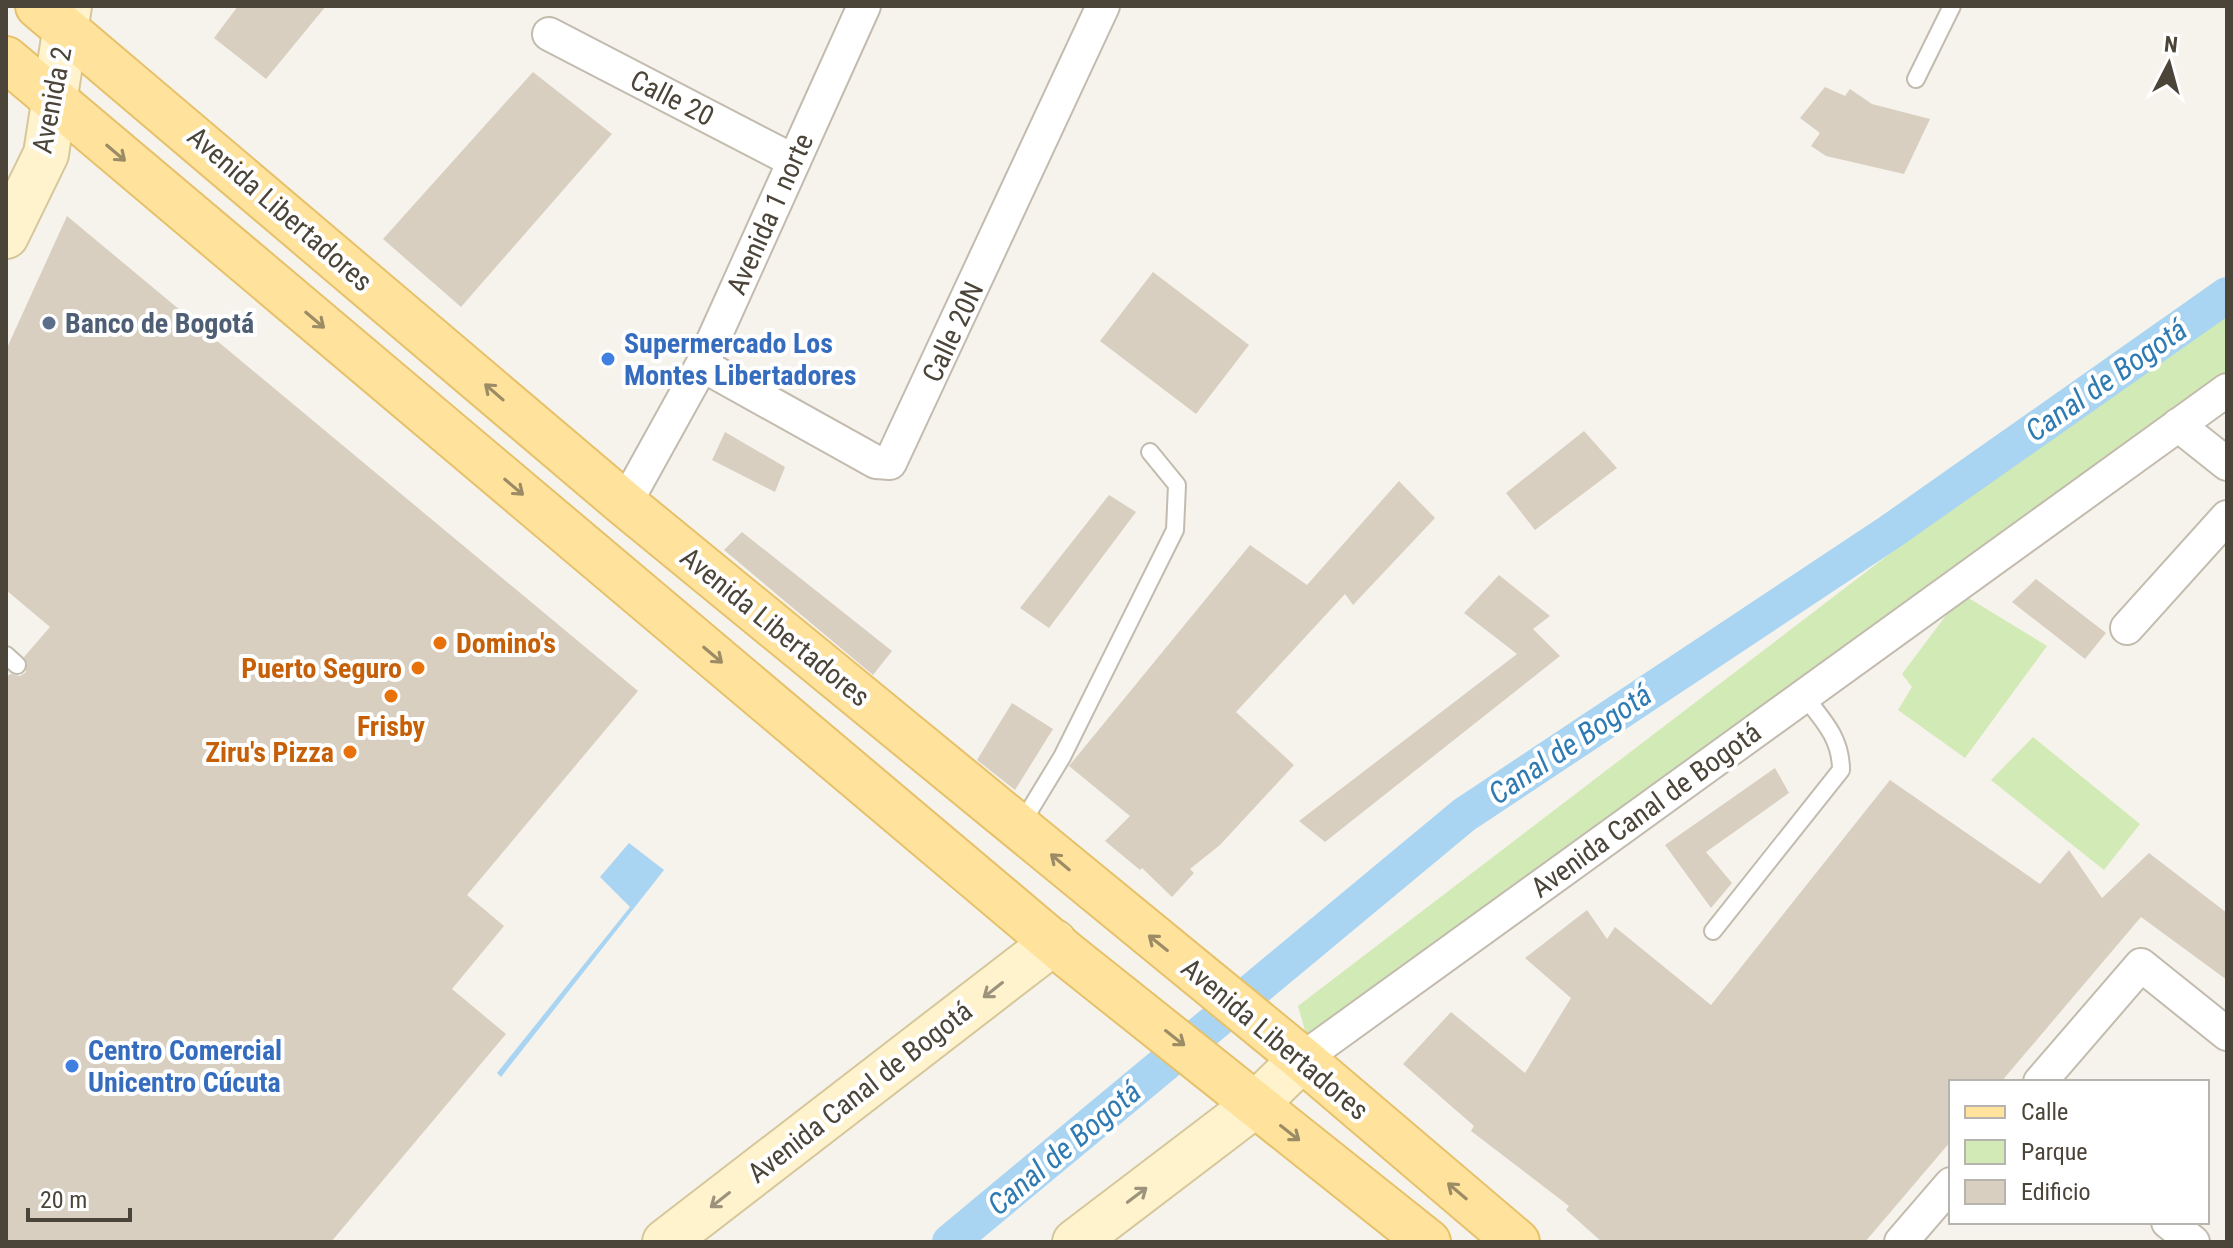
<svg xmlns="http://www.w3.org/2000/svg" width="2233" height="1248" viewBox="0 0 2233 1248" font-family="'Roboto Condensed',sans-serif">
	<rect width="100%" height="100%" fill="#f6f3ec"/>
	<!-- green -->
	<g fill="#d2eab5">
		<path d="M2227,296v76l-920,666 -9,-32z"/>
		<path d="M1962,594l85,52 -82,112 -67,-48 14,-23 -10,-13z"/>
		<path d="M2033,737l107,87 -36,46 -113,-90z"/>
	</g>
	<!-- water -->
	<path fill="#a9d4f2" d="M629,843l35,27 -163,207 -4,-4 133,-166 -30,-30z"/>
	<g fill="none" stroke-linecap="round" stroke-linejoin="round">
		<!-- canal -->
		<path stroke="#a9d4f2" stroke-width="36" d="M950,1242l514,-427 426,-283 337,-237"/>
	</g>
	<!-- building -->
	<g fill="#d8cfc1">
		<path d="M238,6h88l-60,73 -52,-41z"/>
		<path d="M533,72l79,62 -151,173 -78,-68z"/>
		<path d="M1825,87l20,9 5,-7 22,15 58,15 -26,55 -78,-18 -15,-10 9,-13 -20,-15z"/>
		<path d="M67,216l571,475 -171,204 37,31 -52,63 54,45 -175,208h-325v-564l4,-4 10,2 6,-4 -2,-15 26,-30 -44,-37v-240z"/>
		<path d="M1153,272l96,73 -53,69 -96,-73z"/>
		<path d="M1584,431l33,37 -82,62 -29,-37z"/>
		<path d="M725,432l60,35 -10,25 -63,-32z"/>
		<path d="M1399,481l36,37 -82,87 -8,-11 -109,118 58,53 -74,80 -30,24 4,4 -22,24 -30,-29 -2,2 -35,-29 25,-25 -61,-50 181,-221 57,40z"/>
		<path d="M1109,495l27,17 -87,116 -29,-20z"/>
		<path d="M742,532l150,119 -19,24 -149,-125z"/>
		<path d="M1499,575l51,41 -17,13 27,27 -235,186 -26,-21 218,-167 -53,-41z"/>
		<path d="M2036,579l70,54 -21,26 -73,-57z"/>
		<path d="M1012,703l41,26 -38,61 -38,-30z"/>
		<path d="M1775,768l14,25 -83,59 26,31 -21,25 -46,-63z"/>
		<path d="M1890,780l150,104 29,-34 33,48 47,-45 78,60v67l-86,-63 -140,165h-50v59l-86,101h-263l-36,-32 3,-4 -98,-75 3,-5 -71,-62 48,-52 74,61 46,-75 -46,-40 62,-48 20,29 8,-12 96,78z"/>
	</g>
	<g fill="none" stroke-linecap="round" stroke-linejoin="round">
		<!-- lane casing -->
		<g stroke="#c2bbae" stroke-width="20">
			<g id="lane">
				<path d="M1916,79l36,-73"/>
				<path d="M6,655l11,10"/>
				<path d="M1020,826l42,-69 113,-227 2,-45 -27,-33"/>
				<path d="M1713,931l128,-161c0,-32 -18,-50 -37,-74"/>
			</g>
		</g>
		<!-- street casing -->
		<g stroke="#c2bbae" stroke-width="36">
			<g id="street">
				<path d="M549,34l245,127"/>
				<path d="M702,365l174,97 14,1 213,-457"/>
				<path d="M2178,425l49,39"/>
				<path d="M625,504l77,-139 162,-359"/>
				<path d="M2127,628l100,-111"/>
				<path d="M1302,1059l925,-669"/>
				<path d="M2040,1082l101,-117 86,69"/>
				<path d="M2168,1222l25,20"/>
				<path d="M1901,1242l50,-58"/>
			</g>
		</g>
		<!-- secondary casing -->
		<g stroke="#d6c79b" stroke-width="48">
			<g id="secondary">
				<path d="M6,236l40,-82 23,-148"/>
				<path d="M665,1242l389,-300"/>
				<path d="M1075,1242l180,-137 47,-46"/>
			</g>
		</g>
		<!-- primary casing -->
		<g stroke="#e6c16a" stroke-width="48">
			<g id="primary">
				<path d="M38,6l587,498 677,555 215,183"/>
				<path d="M6,59l1063,897 359,286"/>
			</g>
		</g>
		<!-- lane -->
		<use href="#lane" stroke="#fff" stroke-width="16"/>
		<!-- street -->
		<use href="#street" stroke="#fff" stroke-width="32"/>
		<!-- secondary -->
		<use href="#secondary" stroke="#fff3cd" stroke-width="44"/>
		<!-- primary -->
		<use href="#primary" stroke="#ffe39c" stroke-width="44"/>
	</g>
	<!-- one-way arrows -->
	<defs><path id="oneway-shaft" d="M-6 0H5M1.5-3L5.5 0L1.5 3" fill="none" stroke-width="1.6" stroke-linecap="round" stroke-linejoin="round" transform="scale(2)"/></defs>
	<g stroke="#9c8c66">
		<use href="#oneway-shaft" transform="translate(116 153) rotate(40)"/>
		<use href="#oneway-shaft" transform="translate(315 320) rotate(40)"/>
		<use href="#oneway-shaft" transform="translate(494 392) rotate(-139)"/>
		<use href="#oneway-shaft" transform="translate(514 487) rotate(40)"/>
		<use href="#oneway-shaft" transform="translate(713 655) rotate(40)"/>
		<use href="#oneway-shaft" transform="translate(1060 862) rotate(-140)"/>
		<use href="#oneway-shaft" transform="translate(1158 943) rotate(-141)"/>
		<use href="#oneway-shaft" transform="translate(1175 1038) rotate(38)"/>
		<use href="#oneway-shaft" transform="translate(1290 1133) rotate(38)"/>
		<use href="#oneway-shaft" transform="translate(1457 1191) rotate(-140)"/>
	</g>
	<g stroke="#9c937c">
		<use href="#oneway-shaft" transform="translate(993 990) rotate(142)"/>
		<use href="#oneway-shaft" transform="translate(1137 1195) rotate(-37)"/>
		<use href="#oneway-shaft" transform="translate(720 1200) rotate(142)"/>
	</g>
	<!-- markers -->
	<circle fill="#5c6f8a" stroke="#fff" stroke-width="3" cx="49" cy="323" r="8"/>
	<g fill="#3f7fe0" stroke="#fff" stroke-width="3">
		<circle cx="608" cy="359" r="8"/>
		<circle cx="72" cy="1066" r="8"/>
	</g>
	<g fill="#e8710a" stroke="#fff" stroke-width="3">
		<circle cx="440" cy="643" r="8"/>
		<circle cx="418" cy="668" r="8"/>
		<circle cx="391" cy="696" r="8"/>
		<circle cx="350" cy="752" r="8"/>
	</g>
	<g text-anchor="middle" dominant-baseline="central" stroke-width="8" stroke-linejoin="round" paint-order="stroke">
		<!-- street labels -->
		<g font-size="28" fill="#4b4439" stroke="#fff">
			<text transform="translate(672 98) rotate(27)">Calle 20</text>
			<text transform="translate(52 100) rotate(-79)">Avenida 2</text>
			<text transform="translate(280 209) rotate(41)">Avenida Libertadores</text>
			<text transform="translate(770 214) rotate(-66)">Avenida 1 norte</text>
			<text transform="translate(953 332) rotate(-65)">Calle 20N</text>
			<text transform="translate(775 627) rotate(39)">Avenida Libertadores</text>
			<text transform="translate(1646 810) rotate(-36)">Avenida Canal de Bogotá</text>
			<text transform="translate(1275 1039) rotate(40)">Avenida Libertadores</text>
			<text transform="translate(860 1092) rotate(-38)">Avenida Canal de Bogotá</text>
		</g>
		<!-- service labels -->
		<g font-size="28" font-weight="bold" fill="#4e5e75" stroke="#fff" text-anchor="start">
			<text x="65" y="323">Banco de Bogotá</text>
		</g>
		<!-- shop labels -->
		<g font-size="28" font-weight="bold" fill="#366cbe" stroke="#fff" text-anchor="start">
			<text x="624" y="343">Supermercado Los<tspan x="624" dy="32">Montes Libertadores</tspan></text>
			<text x="88" y="1050">Centro Comercial<tspan x="88" dy="32">Unicentro Cúcuta</tspan></text>
		</g>
		<!-- food labels -->
		<g font-size="28" font-weight="bold" fill="#c56008" stroke="#fff" text-anchor="end">
			<text x="456" y="643" text-anchor="start">Domino's</text>
			<text x="402" y="668">Puerto Seguro</text>
			<text x="391" y="726" text-anchor="middle">Frisby</text>
			<text x="334" y="752">Ziru's Pizza</text>
		</g>
		<!-- water labels -->
		<g font-size="30" font-style="italic" fill="#2e7ab2" stroke="#fff">
			<text transform="translate(2106 380) rotate(-35)">Canal de Bogotá</text>
			<text transform="translate(1570 744) rotate(-34)">Canal de Bogotá</text>
			<text transform="translate(1064 1148) rotate(-40)">Canal de Bogotá</text>
		</g>
	</g>
	<!-- border -->
	<rect width="2233" height="1248" fill="none" stroke="#4b4439" stroke-width="16"/>
	<!-- legend -->
	<rect x="1949" y="1080" width="260" height="144" fill="#ffffff" stroke="#b7b4b0" stroke-width="2"/>
	<rect x="1965" y="1106" width="40" height="12" fill="#ffe39c" stroke="#b7b4b0" stroke-width="2"/>
	<text x="2021" y="1120" font-size="24" fill="#4b4439">Calle</text>
	<rect x="1965" y="1140" width="40" height="24" fill="#d2eab5" stroke="#b7b4b0" stroke-width="2"/>
	<text x="2021" y="1160" font-size="24" fill="#4b4439">Parque</text>
	<rect x="1965" y="1180" width="40" height="24" fill="#d8cfc1" stroke="#b7b4b0" stroke-width="2"/>
	<text x="2021" y="1200" font-size="24" fill="#4b4439">Edificio</text>
	<!-- north arrow -->
	<g transform="translate(2169 64) rotate(6)" stroke="#ffffff" stroke-width="6" paint-order="stroke">
	<path d="M0-6L14 30L0 20L-14 30Z" fill="#4b4439"/>
	<text y="-12" font-size="22" font-weight="bold" text-anchor="middle" fill="#4b4439">N</text>
	</g>
	<!-- scale -->
	<path d="M28 1208v12h102v-12" fill="none" stroke="#4b4439" stroke-width="4"/>
	<text x="40" y="1208" font-size="24" fill="#4b4439" stroke="#ffffff" stroke-width="6" paint-order="stroke">20 m</text>
</svg>
